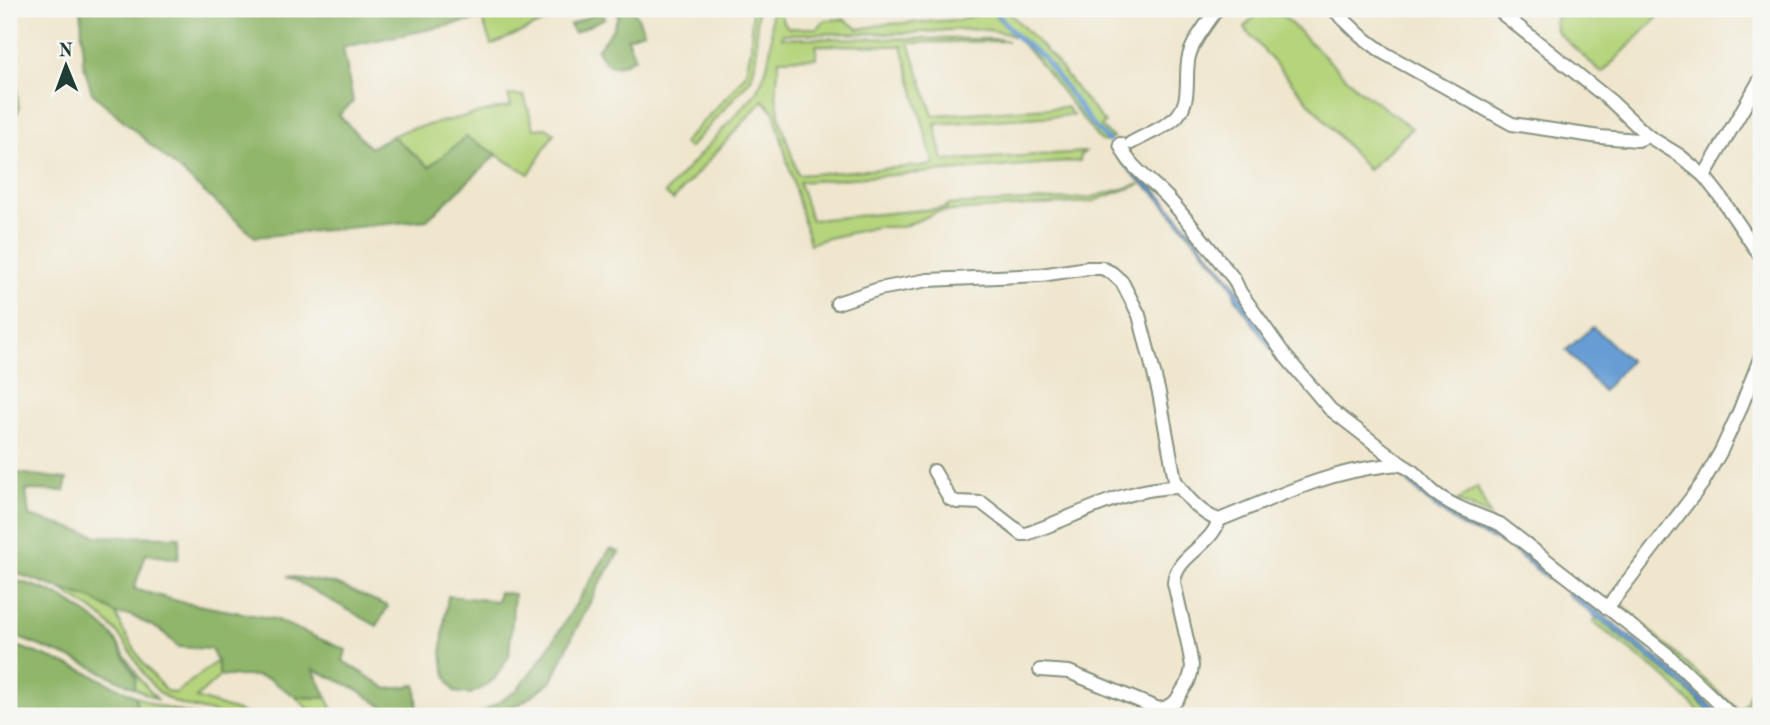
<svg xmlns="http://www.w3.org/2000/svg" width="1770" height="725" viewBox="0 0 1770 725" font-family="'Old Standard TT',serif">
	<rect width="100%" height="100%" fill="#f6f6f2"/>
	<filter id="ink" filterUnits="userSpaceOnUse"><feTurbulence type="fractalNoise" baseFrequency=".0143" numOctaves="2"/><feDisplacementMap in="SourceGraphic" scale="14" xChannelSelector="R" yChannelSelector="G"/><feConvolveMatrix kernelMatrix="1 2 1 2 8 2 1 2 1" color-interpolation-filters="sRGB"/></filter>
	<filter id="wash" filterUnits="userSpaceOnUse"><feTurbulence type="fractalNoise" baseFrequency=".00686" numOctaves="4" result="noise"/><feDisplacementMap in="SourceGraphic" scale="28" xChannelSelector="R" yChannelSelector="G"/><feGaussianBlur stdDeviation="1.57" result="paint"/><feColorMatrix in="noise" values="0 0 0 0 0 0 0 0 0 0 0 0 0 0 0 0 0 1.4 0 .05"/><feComposite in="paint" operator="in"/></filter>
	<g filter="url(#wash)">
		<rect width="100%" height="100%" fill="#efe6cd"/>
		<!-- green -->
		<g fill="#b5d47b" stroke="#6a8858" stroke-width="2" fill-rule="evenodd">
			<path d="M516,9h59l-84,36 -9,-27 32,-6z"/>
			<path d="M752,9h5l-1,51 -5,19 -62,69 -6,-5 47,-50 16,-20 5,-24z"/>
			<path d="M770,9h9l4,13 6,6h28l8,-8 18,-1 16,10 27,-5 72,-4 26,-7 -3,-4h9l25,28c-34,-14 -72,-5 -107,-4 -42,1 -84,0 -125,1l-1,4 216,1 10,2 -99,2 24,72 133,-8 7,8 -138,9 8,37 142,-9 -4,3 -1,6 -281,21 12,38 135,-12 1,-3 141,-7 53,-14 -50,18 -154,10 -34,15h-26l-53,12 -14,5 -36,-132 -11,-12 -90,100 -8,-7 89,-98c16,-25 20,-56 16,-86zM816,45l86,1 32,119 -136,10 -18,-56 -4,-25 3,-35 37,-1z"/>
			<path d="M994,9h12l47,49 27,36 25,29 -4,4 12,11 -3,2 -17,-16 -48,-67 -26,-20z"/>
			<path d="M1563,9h91l3,9 -55,55 -46,-42 -1,-10z"/>
			<path d="M1258,14h23l77,75 54,39 -44,42 -123,-141v-3z"/>
			<path d="M9,33l10,76 -10,16z"/>
			<path d="M1017,39l26,20 49,67 17,16 -7,-1 -6,-5 -60,-78z"/>
			<path d="M508,95l16,1 10,33 12,-1 8,5 -25,41 -62,-36 -38,29 -37,-31 14,-6 105,-24z"/>
			<path d="M1477,487l13,29 -33,-15z"/>
			<path d="M60,589l34,11 22,14 7,16 20,33 23,28 10,2 41,-32 3,15 -24,22 51,16v2c-19,0 -50,-6 -69,-13 -10,-3 -19,-10 -26,-18 -15,-18 -23,-41 -40,-58 -15,-16 -34,-26 -52,-38z"/>
			<path d="M1620,597l5,11 114,103 6,-6 16,-36c0,18 -8,34 -19,47h-6l-121,-108z"/>
			<path d="M1597,617l83,66 34,33h-10l-39,-39 -72,-55z"/>
			<path d="M113,636l28,45 17,19 -24,-12 2,-11 -11,-16z"/>
			<path d="M135,696l20,9 42,11 -47,-4 2,4h-9l-6,-8z"/>
			<path d="M296,697l31,1 9,18h-20z"/>
		</g>
		<!-- forest -->
		<g fill="#90b66b" stroke="#587a50" stroke-width="2">
			<path d="M81,9h435l-2,3 -171,35 10,55 -14,13 31,33 22,-12 37,31 37,-30 31,17 -70,66 -172,17 -163,-144 -9,-31z"/>
			<path d="M609,9h25l10,22 -17,7 8,20c-20,10 -26,14 -38,-8l15,-20 7,-15 -7,-6z"/>
			<path d="M601,11l4,7 -31,15 -4,-8z"/>
			<path d="M9,472l58,7 -3,12 -38,-1 3,26 69,20 82,1 -2,22 -32,-5 -12,35 47,13 93,17 72,31 -3,11 45,28 28,-4 2,28 4,3h-26l-39,-27 -44,-20 14,29 -31,-1 -27,-18 -14,-3h-35l-3,-15 -6,-12 -33,-2 -16,-16 -32,-16 -14,-1 -22,-14 -85,-29z"/>
			<path d="M610,549l9,3 -19,31 -27,52 -21,46 -32,23 -6,1 -6,11h-27l2,-4 33,-21 29,-37z"/>
			<path d="M287,576l49,8 52,22 -11,20z"/>
			<path d="M9,578c14,5 29,8 42,14 16,8 54,32 63,46 8,13 13,26 22,39l-2,11 -48,-24 -77,-30z"/>
			<path d="M499,592l15,2 -5,62 -14,22 -11,9 -14,7 -15,-2c-21,-29 -11,-62 -7,-96l49,5z"/>
			<path d="M9,643l73,27 53,26 2,12 6,8h-134z"/>
		</g>
		<!-- water -->
		<g fill="#669dd4" stroke="#426d84" stroke-width="2">
			<path d="M1116,147l34,36 84,100 46,72 -3,3 -42,-61 -2,-8 -7,-12 -72,-84c-16,-13 -28,-24 -40,-42v-3z"/>
			<path d="M1593,327l37,34 -27,30 -37,-41z"/>
			<path d="M1405,473l23,22 22,16 23,13 30,13 53,40 -4,5 -47,-38 -41,-16 -13,-9 -25,-19 -26,-26z"/>
			<path d="M1570,589l113,90 38,37h-7l-34,-33 -102,-80 -12,-10z"/>
		</g>
		<g fill="none" stroke-linecap="round" stroke-linejoin="round">
			<!-- stream -->
			<path stroke="#669dd4" stroke-width="4.5" d="M993,9l25,29 26,20 48,66 17,17"/>
		</g>
	</g>
	<g filter="url(#ink)">
		<g fill="none" stroke-linecap="round" stroke-linejoin="round">
			<!-- minor casing -->
			<g stroke="#879280" stroke-width="16">
				<g id="minor">
					<path d="M1333,9l27,26 24,18 128,71 88,13 38,3 10,-4"/>
					<path d="M1499,9l5,6 108,87 36,34 31,19 25,21 15,19 42,62"/>
					<path d="M1131,143c14,-8 38,-17 47,-28 14,-17 6,-39 11,-59 5,-17 18,-32 28,-47"/>
					<path d="M1120,144c8,23 31,36 47,53 24,26 45,55 67,82l6,13 46,65 44,52 74,57"/>
					<path d="M1704,176l57,-98"/>
					<path d="M837,303l42,-14 49,-9 113,-5 47,-7h14l10,5 10,9 17,33 20,78 16,87c9,15 27,35 44,40 53,-21 107,-48 164,-54 6,-1 15,-3 21,0 11,4 22,21 32,28 19,14 42,21 64,30l167,130 65,62"/>
					<path d="M934,471l16,28 7,3 25,1 40,31h4c50,-17 98,-47 153,-47"/>
					<path d="M1607,608l95,-124 19,-33 18,-39 22,-56"/>
					<path d="M1040,670l29,2 90,37 8,-2 9,-6 12,-19 3,-9 1,-7 -4,-22 -14,-61c1,-27 37,-36 45,-63"/>
				</g>
			</g>
			<!-- minor -->
			<use href="#minor" stroke="#fff" stroke-width="12"/>
		</g>
	</g>
	<!-- margin -->
	<rect width="1770" height="725" fill="none" stroke="#f6f6f2" stroke-width="35"/>
	<!-- north arrow -->
	<g transform="translate(66 66) rotate(359)" stroke="#f6f6f2" stroke-width="5" paint-order="stroke">
	<path d="M0-5L12 26L0 18L-12 26Z" fill="#1f3d34"/>
	<text y="-10" font-size="19" font-weight="bold" text-anchor="middle" fill="#1f3d34">N</text>
	</g>
</svg>
